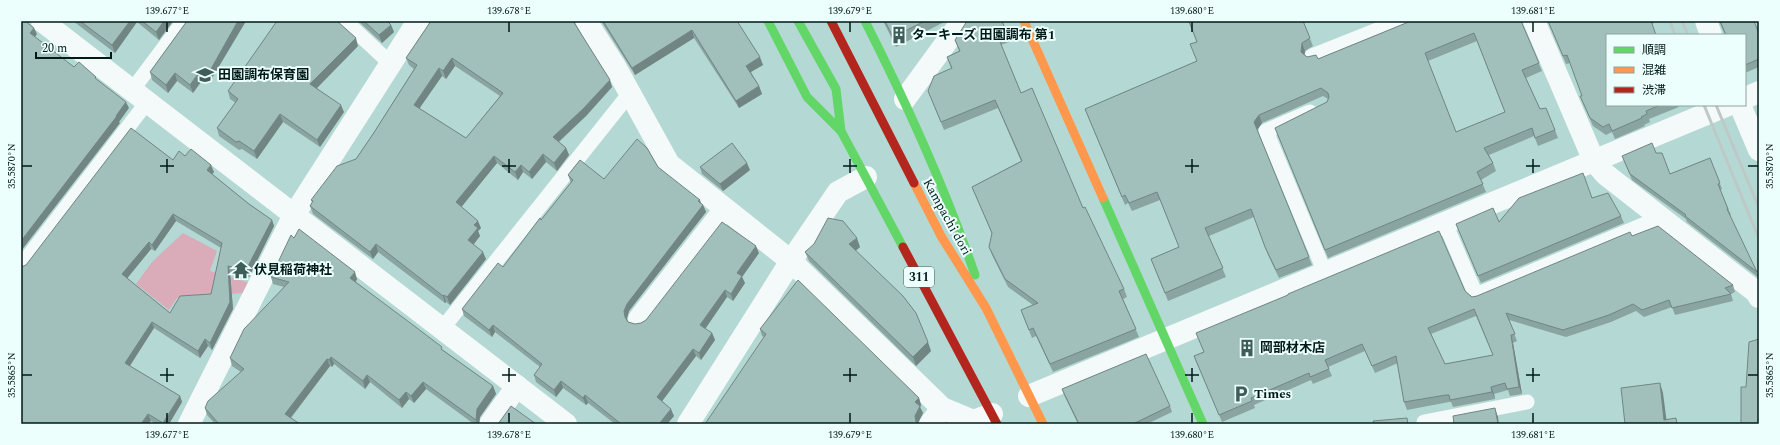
<svg xmlns="http://www.w3.org/2000/svg" width="1780" height="445" viewBox="0 0 1780 445" font-family="Spectral,'Noto Sans JP',serif">
	<rect width="100%" height="100%" fill="#b4d9d4"/>
	<!-- green -->
	<path fill="#daabb8" d="M183,233l34,18 -7,20 40,12 -7,10 -66,5 -8,12 -33,-26 16,-22z"/>
	<g fill="none" stroke-linecap="round" stroke-linejoin="round">
		<!-- lane -->
		<g stroke="#f4f9f9" stroke-width="15">
			<path d="M345,21l45,42"/>
			<path d="M1312,56l88,-35"/>
			<path d="M133,89l51,-68"/>
			<path d="M1310,112l-44,19 59,142"/>
			<path d="M1445,223l31,72 186,-78"/>
			<path d="M21,266l127,-165"/>
			<path d="M442,329l188,-236"/>
			<path d="M1424,424v-2l103,-20"/>
		</g>
		<!-- street -->
		<g stroke="#f4f9f9" stroke-width="22">
			<path d="M42,21l524,403"/>
			<path d="M586,21l30,47 53,96 122,97 151,147 31,13 19,-7"/>
			<path d="M1534,21l60,140 11,13 151,118 3,5"/>
			<path d="M1706,21l5,14"/>
			<path d="M1745,98l14,-6"/>
			<path d="M905,99l57,-78"/>
			<path d="M1740,105l19,45"/>
			<path d="M639,319l86,-110"/>
			<path d="M1029,396l699,-291"/>
			<path d="M189,424l105,-209 124,-194"/>
			<path d="M490,424l27,-38"/>
			<path d="M688,424l103,-163 47,-69 28,-15"/>
			<path d="M930,424l12,-16"/>
		</g>
		<!-- fast -->
		<g stroke="#63d668" stroke-width="9">
			<path d="M768,21l39,76 34,34"/>
			<path d="M798,21l38,68 5,42 62,116"/>
			<path d="M865,21c42,83 80,166 110,254"/>
			<path d="M1103,198l100,226"/>
		</g>
		<!-- slow -->
		<g stroke="#ff974d" stroke-width="9">
			<path d="M1024,21l79,177"/>
			<path d="M914,183l27,53 45,72 57,116"/>
		</g>
		<!-- jam -->
		<g stroke="#b3261e" stroke-width="9">
			<path d="M831,21l83,162"/>
			<path d="M903,247l94,177"/>
		</g>
		<!-- rail -->
		<g stroke="#bec9c7" stroke-width="3">
			<path d="M1670,21l5,14"/>
			<path d="M1682,21l6,14"/>
			<path d="M1704,105l55,134"/>
			<path d="M1716,105l43,103"/>
		</g>
	</g>
	<!-- wall -->
	<g fill="#8aa4a1" fill-rule="evenodd">
		<path d="M73,21h100l-14,19 -22,-18 -22,31z"/>
		<path d="M187,21h59l-37,62 -6,-4 -10,14 -16,-12 -9,12 -16,-13 -2,-8z"/>
		<path d="M358,21h29l4,4 3,7 -12,11z"/>
		<path d="M431,21h143l38,66 -26,29 -27,26 7,6 3,7 -12,16 -11,-9 -14,17 -9,-7 -5,8 -21,-17 -36,44 20,21 -3,3 2,5 -7,8 13,15 -36,46 -4,-3 -1,1 -67,-51 -5,7 -60,-45 -3,-8 2,-4 -1,-2 45,-41 17,-25 41,-65 -5,-4 -3,-7zM455,66l45,30 -34,42 -47,-30 23,-32 4,3z"/>
		<path d="M601,21h136l26,44 -12,7 8,14 3,8 -23,14 -45,-70 -59,37z"/>
		<path d="M883,21h63l-50,26z"/>
		<path d="M1002,21l7,21 -8,3 20,48 62,115 41,81 3,8 -4,2 16,38 -86,35 -17,-36 -4,2 -11,-28 12,-5 -25,-18 -16,-32 -3,-8 3,-13 -20,-47 49,-26 -23,-53 -54,22 -16,-39 23,-23 -4,-11 12,-6 -4,-11z"/>
		<path d="M1188,21h115l10,25 -8,5 -1,3 3,3 11,2 93,-38h111v3l20,47 -16,7 14,31 15,21 3,8 -20,8 -4,-10 -45,19 4,8 3,8 -15,9 5,12 -158,66 -53,-130 52,-26 1,-3 -5,-3 -61,27 -5,7 55,135 -33,13 -11,-23 -14,-38 -45,19 17,41 -58,24 -17,-42 28,-12 -19,-47 -28,11 -4,-8 -3,2 -40,-96 112,-48v-19zM1477,41l28,71 -49,20 -28,-71z"/>
		<path d="M1548,21h106v2l-2,1 -45,81h71l1,2 -30,12 1,3 -6,3 1,1 -30,13 -3,-7 -6,3 -13,-9 -13,-30h2l-12,-33 -4,1z"/>
		<path d="M1719,21h35l5,13v33l-14,6v-38h-20z"/>
		<path d="M358,46l-41,42 27,24 -24,35 -37,-25 -26,37 -15,-10 -3,1 -20,-14 -2,-8 19,-25 -6,-4 -2,-8z"/>
		<path d="M1656,153l14,21 40,-16 12,31 -2,1 11,25h-2l28,57 2,6 -72,-56 -1,-3 -54,-39 -10,-24z"/>
		<path d="M185,156l29,16 -2,2 37,30 23,16 2,6 -25,51 -19,-5 3,37 -21,41 -4,-4 -8,12 -46,-30 -24,38 50,30 2,6 -13,22h-13l-5,-3 -125,-156 147,-105zM176,221l45,27 -10,46 -41,19 -43,-35 24,-29 4,2z"/>
		<path d="M658,167l45,38 3,7 -77,99 -2,7v1l1,3 7,2 6,-1 118,-70 -17,24 3,6 -12,18 -6,-4 -22,32 7,4 3,7 -14,20 -5,-4 -34,45 12,15 -7,8h-52l-27,-21 -2,2 -23,-17 -7,9 -20,-15 -2,-7 6,-8 -45,-35 -3,5 -28,-21 -2,-7 41,-42 38,-47 30,-37 -3,-8 36,4z"/>
		<path d="M700,167l50,3 -27,21 -21,-17z"/>
		<path d="M1592,198l29,18 3,7 -143,60 -25,-59 43,-2z"/>
		<path d="M1632,236l101,49 2,7 -4,2 2,7 -58,14 -3,-8 -28,10 -8,-6 -25,11 -45,15 -57,-17 8,21 -4,2 9,51 -12,2 -2,-6 -14,4 1,5 -42,8 -2,-5h-2l-42,8 -3,-8 -6,-39 -23,10 -10,-22 -37,16 4,9 -19,8 -2,-4 -57,25 1,3 -33,14 -28,-66 9,-4 262,-61 7,6 5,-1zM1476,316l17,39 -48,9 -14,-30z"/>
		<path d="M294,238l63,41 -1,3 87,68 50,36 3,8 -16,23 -1,7h-5l-48,-35 -12,14 -5,-4 -7,9 -32,-26 -5,7 -31,-25 -2,3 -2,-1 -39,52 9,6h-85l-8,-9 -2,-7 36,-36 -9,-6 -2,-8 54,-71 -11,-3 -2,-7z"/>
		<path d="M860,247l-5,4 76,100 -15,15 -107,-105 -4,-9z"/>
		<path d="M760,329l159,69 2,7 -1,2 3,6 -5,10 -154,-86 -2,-1z"/>
		<path d="M1062,389l108,17 2,6 -25,12h-69l-14,-29z"/>
	</g>
	<!-- shaded-wall -->
	<g fill="#718683">
		<path d="M130,21h7v1l-22,31 -3,-8z"/>
		<path d="M164,21h9l-14,19 -3,-8z"/>
		<path d="M238,21h8l-37,62 -2,-7z"/>
		<path d="M391,25l3,7 -12,11 -3,-8z"/>
		<path d="M34,28l3,6 -4,6 -3,-7z"/>
		<path d="M692,30l2,8 -59,37 -3,-7z"/>
		<path d="M356,38l2,8 -45,46 -3,-8z"/>
		<path d="M1302,43l3,8 -1,9 -3,-8z"/>
		<path d="M760,57l3,8 -14,8 -3,-7z"/>
		<path d="M452,58l3,8 -9,13 -3,-8z"/>
		<path d="M439,68l3,8 -25,36 -3,-7z"/>
		<path d="M200,71l3,8 -10,14 -3,-8z"/>
		<path d="M175,73l2,8 -9,12 -2,-8z"/>
		<path d="M610,80l2,7 -26,29 -30,28 -3,-7z"/>
		<path d="M759,86l3,8 -23,14 -3,-7z"/>
		<path d="M126,102l3,6 -10,14 1,1 -99,128v-10z"/>
		<path d="M341,105l3,7 -24,35 -3,-7z"/>
		<path d="M280,114l3,8 -26,37 -3,-8z"/>
		<path d="M1259,115l3,8 -5,7 -3,-8z"/>
		<path d="M566,148l3,7 -12,16 -3,-8z"/>
		<path d="M543,154l3,8 -14,17 -3,-7z"/>
		<path d="M494,156l3,7 -38,47 -3,-8z"/>
		<path d="M747,163l3,7 -27,21 -3,-7z"/>
		<path d="M211,165l3,7 -4,5 -3,-7z"/>
		<path d="M521,165l2,7 -5,8 -3,-8z"/>
		<path d="M700,200l2,6 1,-1 3,7 -77,99 -2,7 1,6 -3,-7 -1,-6 3,-7 71,-103z"/>
		<path d="M173,214l3,7 -21,30 -3,-6z"/>
		<path d="M272,220l2,6 -25,51 -3,-7z"/>
		<path d="M478,221l3,7 -3,3 2,5 -9,12 -3,-8 6,-15z"/>
		<path d="M857,238l3,9 -8,7 -3,-10z"/>
		<path d="M149,242l2,7 -26,32 -3,-7z"/>
		<path d="M376,244l2,8 -5,7 -3,-7z"/>
		<path d="M756,246l3,7 -17,24 3,6 -12,18 -2,-7 6,-21z"/>
		<path d="M483,252l3,7 -36,46 -3,-8z"/>
		<path d="M228,266l2,6 3,37 -21,41 -2,-7z"/>
		<path d="M355,272l2,7 -4,6 -3,-7z"/>
		<path d="M725,290l2,7 -24,35 -3,-7z"/>
		<path d="M444,295l2,7 -1,1 -2,-7z"/>
		<path d="M152,322l2,6 -27,42 -2,-7z"/>
		<path d="M493,325l2,7 -3,5 -3,-7z"/>
		<path d="M712,333l3,7 -14,20 -2,-7z"/>
		<path d="M1511,335l2,8 9,51 -3,-7z"/>
		<path d="M205,339l3,7 -8,12 -2,-7z"/>
		<path d="M928,342l3,9 -15,15 -3,-9z"/>
		<path d="M693,349l3,7 -36,48 -3,-7z"/>
		<path d="M331,357l3,7 -2,3 -3,-7z"/>
		<path d="M327,359l3,7 -42,55 -3,-7z"/>
		<path d="M367,375l3,7 -5,7 -2,-8z"/>
		<path d="M561,381l2,7 -7,9 -2,-7z"/>
		<path d="M423,382l3,7 -12,14 -3,-7z"/>
		<path d="M1660,383l3,10 4,31 -3,-4z"/>
		<path d="M493,386l3,8 -16,23 -1,7h-2l-1,-4 1,-11z"/>
		<path d="M1491,387l3,7 1,5 -3,-7z"/>
		<path d="M406,392l3,7 -7,9 -3,-8z"/>
		<path d="M585,395l3,8 -2,2 -3,-7z"/>
		<path d="M180,396l2,6 -13,22h-5l-1,-1z"/>
		<path d="M919,398l2,7 -1,2 3,6 -5,10v1h-1l-2,-8v-14z"/>
		<path d="M1495,408l3,9 1,7h-1z"/>
		<path d="M671,409l3,7 -7,8h-8z"/>
		<path d="M148,414l3,7 -3,3h-7z"/>
	</g>
	<!-- building -->
	<g fill="#a1bfbb" stroke="#718683" fill-rule="evenodd">
		<path d="M21,21h4l9,7 -4,5 44,34 5,-5 17,15 -1,1 31,24 -10,14h1l-96,125z"/>
		<path d="M80,21h50l-18,24z"/>
		<path d="M142,21h22l-8,11z"/>
		<path d="M187,21h51l-31,55 -7,-5 -10,14 -15,-12 -9,12 -16,-13z"/>
		<path d="M277,21h60l19,17 -46,46 31,21 -24,35 -37,-26 -26,37 -15,-10 -3,1 -19,-14 21,-29 -10,-8z"/>
		<path d="M364,21h23l4,4 -12,10z"/>
		<path d="M431,21h142l37,59 -27,29 -30,28 13,11 -12,15 -11,-9 -14,18 -8,-7 -6,7 -21,-16 -38,46 22,19 -4,4 4,3 -10,12 15,12 -36,45 -3,-2 -1,1 -67,-52 -6,8 -60,-46 3,-5 -2,-1 26,-34 19,-7 17,-25 44,-69 -11,-7zM452,58l51,35 -37,45 -52,-33 25,-37 4,3z"/>
		<path d="M603,21h134l23,36 -14,9 13,20 -23,15 -44,-71 -60,38z"/>
		<path d="M885,21h40l-32,16z"/>
		<path d="M967,21h35l5,13 -9,3 23,56 11,-5 51,120 2,-1 39,82 -5,2 17,38 -86,35 -17,-36 -4,2 -8,-20 17,-7 -33,-24 -16,-32 3,-14 -20,-46 50,-26 -27,-61 -54,22 -13,-31 6,-15 18,-8 -5,-11 13,-6 -5,-11z"/>
		<path d="M1189,21h114l7,17 -8,5 -1,9 6,5 9,-2 2,4 93,-38h110l18,42 -17,7 18,39 6,-1 9,22 -20,8 -3,-10 -48,20 9,15 -16,9 6,12 -158,66 -50,-122 52,-26 2,-5 -1,-4 -7,-5 -62,27 -5,7 55,135 -33,13 -11,-23 -14,-38 -46,19 18,40 -58,25 -14,-34 28,-12 -22,-55 -28,11 -4,-8 -3,2 -37,-88 112,-48 -7,-17 7,-2zM1474,33l31,79 -49,20 -31,-79z"/>
		<path d="M1548,21h103l5,14h-49v70h53l-14,6 1,3 -6,3 1,1 -30,13 -3,-7 -6,3 -13,-9 -10,-22h2l-15,-41 -4,1z"/>
		<path d="M1720,21h34l5,13v25l-14,6v-30h-19z"/>
		<path d="M131,128l42,32 6,-9 6,5 6,-7 20,16 -4,5 42,34 23,16 -26,50 -18,-4 2,36 -20,41 -5,-4 -7,12 -46,-29 -27,41 55,33 -17,27 -15,-9 -7,10h-120v-157l5,-2zM173,214l49,29 -11,51 -31,2 -10,17 -48,-39 27,-32 3,3z"/>
		<path d="M637,139l10,9 11,19 42,33 -2,1 5,4 -76,99 -3,7 1,6 3,5 7,2 6,-1 5,-3 76,-98 34,24 -19,27 5,3 -11,18 -6,-4 -25,35 12,8 -13,20 -6,-4 -36,48 14,12 -12,15h-38l-36,-29 -2,3 -22,-17 -7,9 -20,-15 8,-11 -49,-39 -4,5 -27,-21 36,-46 5,4 37,-49 1,2 32,-40 -5,-5 12,-15 24,19z"/>
		<path d="M732,143l15,20 -27,21 -20,-17z"/>
		<path d="M1652,143l4,10h6l8,21 40,-16 10,25 -2,1 10,25h-1l30,63 -72,-56 1,-1 -56,-41 -8,-18z"/>
		<path d="M1583,173l9,25 16,-5 13,23 -143,60 -22,-52 37,-16 6,14 20,-24z"/>
		<path d="M828,218l15,3 14,17 -8,6 54,52 13,17 12,29 -15,15 -108,-105 9,-8z"/>
		<path d="M1658,226l75,59 -8,3 6,6 -59,14 -3,-8 -27,10 -9,-6 -24,11 -46,15 -57,-17 9,21 -4,1 8,52 -12,2 -2,-6 -14,4 1,5 -42,8 -1,-5h-3l-42,7 -8,-46 -24,10 -10,-22 -37,16 4,9 -19,8 -1,-4 -58,25 1,3 -33,14 -25,-59 10,-4 -8,-19 92,-38v-1l151,-63 26,60 7,6 5,-1 153,-64 2,4zM1474,309l19,46 -48,9 -17,-36z"/>
		<path d="M299,229l56,43 -5,6 59,44 33,25 -1,2 52,37 -16,23 -1,11 -53,-38 -12,14 -5,-4 -7,8 -32,-25 -4,6 -32,-24 -2,3 -2,-1 -42,55 15,10h-81l-14,-16 3,-7 36,-32 -14,-11 14,-29 45,-47 -18,-5 20,-42 3,3z"/>
		<path d="M798,280l121,118 -4,4 5,4 -5,10 1,6 2,2h-213l61,-90 -6,-5z"/>
		<path d="M1759,339v85h-18v-37h5l3,-45z"/>
		<path d="M1146,354l24,52 -37,18h-54l-17,-35z"/>
		<path d="M1660,383l4,37 12,-2 1,6h-52l-4,-36z"/>
		<path d="M511,406l25,18h-38z"/>
		<path d="M1495,408l3,16h-44l-1,-8z"/>
		<path d="M1407,418l1,6h-34l-1,-3z"/>
	</g>
	<!-- ticks -->
	<path fill="none" stroke="#001a17" stroke-width="1.5" d="M167,22v10M509,22v10M850,22v10M1192,22v10M1533,22v10M167,159v14M509,159v14M850,159v14M1192,159v14M1533,159v14M22,166h10M160,166h14M502,166h14M843,166h14M1185,166h14M1526,166h14M1748,166h10M167,368v14M509,368v14M850,368v14M1192,368v14M1533,368v14M22,375h10M160,375h14M502,375h14M843,375h14M1185,375h14M1526,375h14M1748,375h10M167,413v10M509,413v10M850,413v10M1192,413v10M1533,413v10"/>
	<!-- icons -->
	<defs>
		<g id="building-bare" transform="scale(1.38)"><path d="M-4-6H4V6H1V3H-1V6H-4ZM-2.5-4.3h1.7v1.8h-1.7ZM.8-4.3h1.7v1.8H.8ZM-2.5-1h1.7V.8h-1.7ZM.8-1h1.7V.8H.8Z" fill="#3f5d59" stroke="#ecfffc" stroke-width="2.5" paint-order="stroke"/></g>
		<g id="school-bare" transform="scale(1.38)"><path d="M0-5L7-2L0 1L-7-2ZM-4 1L0 2.5L4 1V4Q0 6-4 4Z" fill="#3f5d59" stroke="#ecfffc" stroke-width="2.5" paint-order="stroke"/></g>
		<g id="temple-bare" transform="scale(1.38)"><path d="M0-6L5-2H3V0L6.5 2.5H4V6H1.5V3h-3V6H-4V2.5H-6.5L-3 0V-2H-5Z" fill="#3f5d59" stroke="#ecfffc" stroke-width="2.5" paint-order="stroke"/></g>
		<g id="parking-bare" transform="scale(1.38)"><path d="M-3.5-5.5H1a3.5 3.5 0 0 1 0 7H-1V5.5H-3.5ZM-1-3.4V-.6H.8a1.4 1.4 0 0 0 0-2.8Z" fill="#3f5d59" stroke="#ecfffc" stroke-width="2.5" paint-order="stroke"/></g>
	</defs>
	<g fill-rule="evenodd">
		<use href="#building-bare" x="899" y="35"/>
		<use href="#school-bare" x="205" y="75"/>
		<use href="#temple-bare" x="241" y="270"/>
		<use href="#building-bare" x="1247" y="348"/>
		<use href="#parking-bare" x="1241" y="394"/>
	</g>
	<g text-anchor="middle" dominant-baseline="central" stroke-width="4" stroke-linejoin="round" paint-order="stroke">
		<!-- shield labels -->
		<rect fill="#ecfffc" stroke="#475f5c" stroke-width="1" x="904" y="267" width="30" height="20" rx="3"/>
		<g font-size="12" font-weight="bold" fill="#001a17">
			<text x="919" y="277">311</text>
		</g>
		<!-- poi labels -->
		<g font-size="13" font-weight="bold" fill="#001a17" stroke="#ecfffc" text-anchor="start">
			<text x="912" y="35">ターキーズ 田園調布 第1</text>
			<text x="218" y="75">田園調布保育園</text>
			<text x="254" y="270">伏見稲荷神社</text>
			<text x="1260" y="348">岡部材木店</text>
			<text x="1254" y="394">Times</text>
		</g>
		<!-- street labels -->
		<g font-size="13" fill="#001a17" stroke="#ecfffc">
			<text transform="translate(947 217) rotate(61)">Kampachi dori</text>
		</g>
	</g>
	<!-- border -->
	<rect width="1780" height="445" fill="none" stroke="#ecfffc" stroke-width="44"/>
	<!-- legend -->
	<rect x="1606" y="34" width="140" height="72" fill="#ecfffc" stroke="#8ea3a0"/>
	<rect x="1614" y="47" width="20" height="6" fill="#63d668" stroke="#8ea3a0"/>
	<text x="1642" y="54" font-size="12" fill="#001a17">順調</text>
	<rect x="1614" y="67" width="20" height="6" fill="#ff974d" stroke="#8ea3a0"/>
	<text x="1642" y="74" font-size="12" fill="#001a17">混雑</text>
	<rect x="1614" y="87" width="20" height="6" fill="#b3261e" stroke="#8ea3a0"/>
	<text x="1642" y="94" font-size="12" fill="#001a17">渋滞</text>
	<!-- scale -->
	<path d="M36 52v6h75v-6" fill="none" stroke="#001a17" stroke-width="2"/>
	<text x="42" y="52" font-size="12" fill="#001a17" stroke="#ecfffc" stroke-width="3" paint-order="stroke">20 m</text>
	<rect x="22" y="22" width="1736" height="401" fill="none" stroke="#001a17" stroke-width="1.5"/>
	<g font-size="10" text-anchor="middle" fill="#001a17">
		<text x="167" y="14">139.677°E</text>
		<text x="509" y="14">139.678°E</text>
		<text x="850" y="14">139.679°E</text>
		<text x="1192" y="14">139.680°E</text>
		<text x="1533" y="14">139.681°E</text>
		<text transform="translate(11 166) rotate(-90)" y="4">35.5870°N</text>
		<text transform="translate(1769 166) rotate(-90)" y="4">35.5870°N</text>
		<text transform="translate(11 375) rotate(-90)" y="4">35.5865°N</text>
		<text transform="translate(1769 375) rotate(-90)" y="4">35.5865°N</text>
		<text x="167" y="438">139.677°E</text>
		<text x="509" y="438">139.678°E</text>
		<text x="850" y="438">139.679°E</text>
		<text x="1192" y="438">139.680°E</text>
		<text x="1533" y="438">139.681°E</text>
	</g>
</svg>
